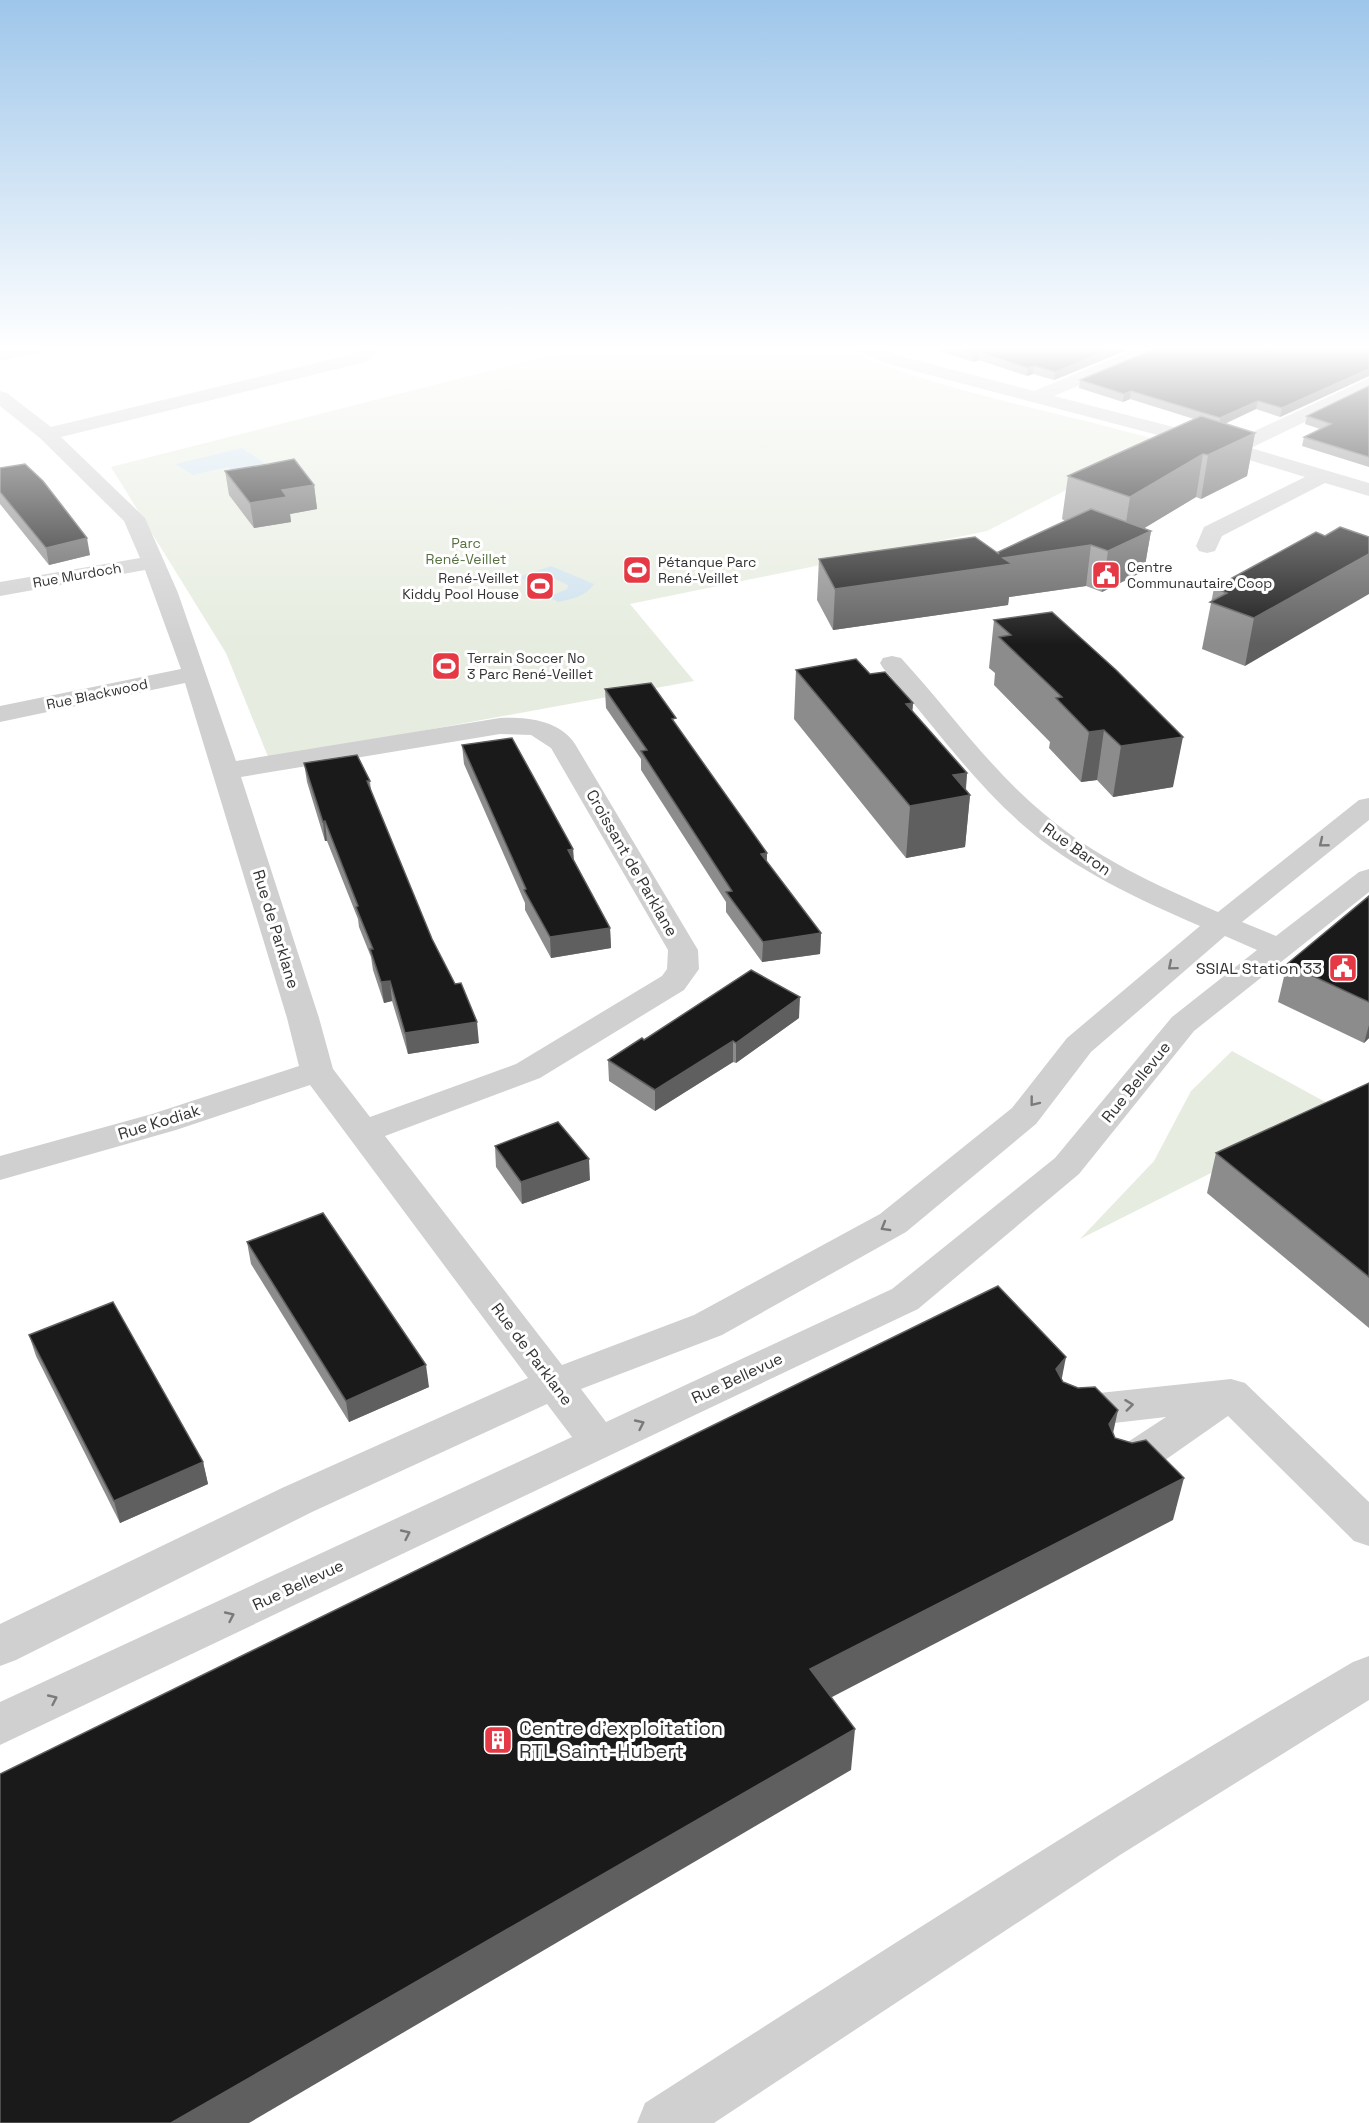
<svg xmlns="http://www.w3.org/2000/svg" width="1369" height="2123" viewBox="0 0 1369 2123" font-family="'Space Grotesk',sans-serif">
	<rect width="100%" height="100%" fill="#fff"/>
	<!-- green -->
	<g fill="#e6ecdf">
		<path d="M579,348h262c102,45 214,62 320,93l-174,90 -357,73 64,77 -425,78 -43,-106 -115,-186z"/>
		<path d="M1232,1051l106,58 -258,130 74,-78 37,-70z"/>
	</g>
	<!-- water -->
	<g fill="#cfe2ee">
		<path d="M242,448l38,25 -29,7 -23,-13 -35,8 -18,-11z"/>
		<path d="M551,566l43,18c-9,13 -22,15 -36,18l-10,-5 19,-8 1,-4 -15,-7 -29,2 -5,-3z"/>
	</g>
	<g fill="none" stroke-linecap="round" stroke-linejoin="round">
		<!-- minor -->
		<g fill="#d0d0d0" fill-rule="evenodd">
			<path d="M11,348h34l-3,4 -42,9v-10z"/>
			<path d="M361,348h19l-11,13 -308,76 84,81 33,75 58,168 264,-43c27,-1 59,2 75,26l123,206 1,19 -15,21 -144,88 -155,58 177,229 132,-50 186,-101 132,-106 55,-70 133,-112c-62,-27 -126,-56 -177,-101 -53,-46 -93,-105 -140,-157l-3,-5 3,-5 9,-2 9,2c47,51 88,110 142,155 51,44 113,72 175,99l141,-112 10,-2v22l-127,102 34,14 83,-64 10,-3v23l-175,139 -115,143 -161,135 -918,436v-43l572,-265 -25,-33 -235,108 -296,148 -16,6v-42l282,-136 246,-110 -218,-293 -134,45 -176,50v-24l152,-42 147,-48 -12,-48 -102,-335 -185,39v-16l181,-37 -36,-99 -145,26v-14l140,-24 -16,-37 -84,-83 -40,-32v-15l7,2 44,34 306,-74zM500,734l31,1 20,13 117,202 -1,19 -5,7 -146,88 -146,53 -37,-48 -14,-51 -78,-241zM1225,936l32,14 -85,67 -117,141 -163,131 -286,133 -25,-33 141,-54 184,-103 130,-108 55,-72z"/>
			<path d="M857,348h25l18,8 134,35 104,-43h25l-3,4 -106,44 177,46 138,-64v13l-118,57 118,35v13l-44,-13 -103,53 -7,15 -8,2 -8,-2 -3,-5 8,-19 101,-50 -79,-24 -338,-89 -28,-12z"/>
			<path d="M1231,1379l14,4 124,119v44l-15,-5 -126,-125 -90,63 -15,4 -15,-4 -6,-12 6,-12 58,-38 -95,11 -14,-5 -6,-11 6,-11 14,-5z"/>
			<path d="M1369,1656v44l-249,155 -406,268h-77l8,-20c234,-150 468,-301 708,-441z"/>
		</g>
	</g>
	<!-- wall -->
	<g fill="#8c8c8c">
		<path d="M930,348h202l-78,32 -21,-6 -6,2 -48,-16 -6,2z"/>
		<path d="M1369,348v28l-89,41 -24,-8 -31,15 30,9 -8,43 -46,23 -5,-2 -52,31 7,3 -7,40 -42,21 -16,-6 -77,11 -1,8 -175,25 -16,-30 2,-41 179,-5 67,-33 -3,-2 6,-43 126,-57 -64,-20 -7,3 -44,-14 1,-8z"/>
		<path d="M1369,386v81l-67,-21 2,-9 16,-8 -15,-5 2,-8z"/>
		<path d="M0,468l90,87 -41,10 -49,-61z"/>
		<path d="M225,471l89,14 3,24 -27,5 1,8 -37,6 -25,-33z"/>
		<path d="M1316,532l-71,134 -43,-17 12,-61z"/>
		<path d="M1052,612l121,175 -60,10 -16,-17 -16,2 -32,-34 1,-6 -56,-57 1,-12 -6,-5 5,-48z"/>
		<path d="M796,670l74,4 43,29 -1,8 55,62 -1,17 4,5 -5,52 -59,11 -112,-139z"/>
		<path d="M605,689l71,36 91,128v9l54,71 -1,21 -58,8 -36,-50v-10l-85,-132v-11l-35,-51z"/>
		<path d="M462,745l111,104 1,11 36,68 1,20 -60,10 -26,-48v-7l-61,-139z"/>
		<path d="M304,763l66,18 1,10 61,148 47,104 -71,11 -16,-53 -8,2 -11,-33 -2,-13 -12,-30 -1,-8 -31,-78h-2l-18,-59z"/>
		<path d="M1369,896v142l-5,5 -86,-41 9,-38z"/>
		<path d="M799,1018l-63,45 -3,-1 -78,49 -46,-30 -1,-21z"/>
		<path d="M1369,1083v245l-162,-135 9,-40z"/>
		<path d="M495,1146l95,34 -68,24 -26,-37z"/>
		<path d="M247,1242l182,145 -80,35 -98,-158z"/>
		<path d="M29,1335l174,127 5,22 -88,39 -84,-167z"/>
	</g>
	<!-- shaded-wall -->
	<g fill="#5f5f5f">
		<path d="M1114,348h18l-78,32 1,-8z"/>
		<path d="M979,352v8l-6,2v-8z"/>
		<path d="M1034,366l-1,8 -6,2 1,-8z"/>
		<path d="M1369,369v7l-89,41 2,-9z"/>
		<path d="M1131,391l-1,8 -7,3 1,-8z"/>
		<path d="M1258,401l-2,8 -37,17 1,-8z"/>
		<path d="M1255,433l-8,43 -46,23 7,-44z"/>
		<path d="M1203,454l-7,43 -73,44 7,-44z"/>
		<path d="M314,485l3,24 -27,5 1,8 -37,6 -4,-25 32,-13z"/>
		<path d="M1151,531l-7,40 -42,21 6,-41z"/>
		<path d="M87,538l3,17 -41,10 -3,-17z"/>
		<path d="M1091,545l-5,41 -77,11 -1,8 -175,25 2,-41 168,-31z"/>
		<path d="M1369,554v40l-124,72 9,-48z"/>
		<path d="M913,703l-4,50 -3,-49z"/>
		<path d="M1104,730l-7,50 -16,2 8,-50z"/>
		<path d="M1183,737l-10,50 -60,10 8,-51z"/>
		<path d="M967,773l-2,23 5,-1 -5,52 -59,11 4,-52 43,-31z"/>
		<path d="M325,821l2,20h-2l-2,-19z"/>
		<path d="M573,849l1,20 -6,-19z"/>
		<path d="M767,853l-1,20 -5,-19z"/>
		<path d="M610,928l1,20 -60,10 -1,-21z"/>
		<path d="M821,933l-1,21 -58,8 1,-20z"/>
		<path d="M390,981l2,20 -8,2 -3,-21z"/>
		<path d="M800,997l-1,21 -63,45v-20z"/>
		<path d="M477,1022l2,21 -71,11 -3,-21z"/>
		<path d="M1369,1025v13l-5,5z"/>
		<path d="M733,1041v21l-78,49v-21z"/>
		<path d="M589,1159l1,21 -68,24 -1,-22z"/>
		<path d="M1066,1357l-8,41 -2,-29z"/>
		<path d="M426,1365l3,22 -80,35 -3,-21z"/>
		<path d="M1118,1410l-9,42v-28z"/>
		<path d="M203,1462l5,22 -88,39 -6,-22z"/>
		<path d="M1184,1478l-11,42 -366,190 3,-41z"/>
		<path d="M855,1729l-4,41 -602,353h-78z"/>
	</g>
	<!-- building -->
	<g fill="#1a1a1a" stroke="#5f5f5f" stroke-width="1.5">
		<path d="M955,348h159l-59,24 -21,-6 -6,2 -49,-16 -6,2z"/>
		<path d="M1157,348h212v21l-87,39 -24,-7 -38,17 -89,-27 -7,3 -44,-14z"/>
		<path d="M1369,386v71l-65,-20 27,-13 -24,-8z"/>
		<path d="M1201,416l54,17 -47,22 -5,-1 -73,43 -62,-21z"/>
		<path d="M294,459l20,26 -32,5 5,7 -37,6 -25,-32 44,-7z"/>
		<path d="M25,464l18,17 44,57 -41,10 -46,-56v-24z"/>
		<path d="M1091,509l60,22 -43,20 -17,-6 -88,13 9,6 -177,25 -16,-30 156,-22 24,17 -1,-2z"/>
		<path d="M1340,527l29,10v17l-115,64 -44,-16 17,-9 -13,-5 102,-56 9,4z"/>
		<path d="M1052,612l64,58 67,67 -62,9 -17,-16 -15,2 -33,-34 6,-1 -63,-60 12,-2 -17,-15z"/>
		<path d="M856,659l14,15 15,-2 28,31 -7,1 61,69 -14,2 17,20 -60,11 -114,-136z"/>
		<path d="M651,683l25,35 -4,1 95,134 -6,1 60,79 -58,9 -37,-50 6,-1 -91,-140 6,-1 -42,-61z"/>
		<path d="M512,738l61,111 -5,1 42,78 -60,9 -26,-47 2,-1 -64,-144z"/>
		<path d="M357,755l13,26h-3l65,158 23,45 6,-1 16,39 -72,11 -15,-52 -9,1 -11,-33h3l-17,-42 2,-1 -33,-85 -2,1 -19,-59z"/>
		<path d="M1369,896v106l-82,-38z"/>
		<path d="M751,970l49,27 -64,46 -3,-2 -78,49 -47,-30 34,-22 2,2z"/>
		<path d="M1369,1083v194l-153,-124z"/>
		<path d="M558,1122l31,37 -68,23 -26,-36z"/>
		<path d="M323,1213l103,152 -80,36 -99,-159z"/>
		<path d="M998,1286l68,71 -10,12 7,13 15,6 17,-1 23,23 -9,14 6,14 17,5 14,-3 38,38 -374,191 45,60 -684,394h-171v-349z"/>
		<path d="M113,1302l90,160 -89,39 -85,-166z"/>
	</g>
	<!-- one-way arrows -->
	<defs><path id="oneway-chevron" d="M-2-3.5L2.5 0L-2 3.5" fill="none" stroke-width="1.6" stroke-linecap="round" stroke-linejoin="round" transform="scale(1.5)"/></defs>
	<g stroke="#7a7a7a">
		<use href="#oneway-chevron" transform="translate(1323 843) rotate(141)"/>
		<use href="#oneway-chevron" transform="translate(1172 966) rotate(140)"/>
		<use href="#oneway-chevron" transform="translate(1034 1102) rotate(128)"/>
		<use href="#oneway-chevron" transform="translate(885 1227) rotate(150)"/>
		<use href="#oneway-chevron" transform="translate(1129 1405) rotate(-7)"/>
		<use href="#oneway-chevron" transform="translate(640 1424) rotate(-25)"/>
		<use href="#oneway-chevron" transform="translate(406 1534) rotate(-25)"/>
		<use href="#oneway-chevron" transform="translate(230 1616) rotate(-25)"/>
		<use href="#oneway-chevron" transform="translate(53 1699) rotate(-25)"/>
	</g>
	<!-- sky -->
	<linearGradient id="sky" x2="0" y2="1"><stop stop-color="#9ec6ea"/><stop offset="0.54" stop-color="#fff"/><stop offset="1" stop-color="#fff" stop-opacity="0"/></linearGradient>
	<rect width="1369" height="645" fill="url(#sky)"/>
	<!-- icons -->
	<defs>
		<g id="stadium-square" transform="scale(1.5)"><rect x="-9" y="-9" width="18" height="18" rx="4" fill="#e63946" stroke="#fff"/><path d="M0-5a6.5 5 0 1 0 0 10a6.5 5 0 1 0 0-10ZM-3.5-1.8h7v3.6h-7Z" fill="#fff"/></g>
		<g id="civic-square" transform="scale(1.5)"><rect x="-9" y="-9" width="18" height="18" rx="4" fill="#e63946" stroke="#fff"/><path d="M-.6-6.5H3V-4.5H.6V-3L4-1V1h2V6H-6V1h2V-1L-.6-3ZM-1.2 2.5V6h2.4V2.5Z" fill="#fff"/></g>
		<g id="building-square" transform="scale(1.5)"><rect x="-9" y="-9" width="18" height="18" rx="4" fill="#e63946" stroke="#fff"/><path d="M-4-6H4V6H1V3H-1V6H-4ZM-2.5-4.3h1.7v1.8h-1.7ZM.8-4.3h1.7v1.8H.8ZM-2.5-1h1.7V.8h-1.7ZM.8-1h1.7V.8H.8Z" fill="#fff"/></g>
	</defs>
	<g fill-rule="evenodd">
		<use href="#stadium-square" x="637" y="570"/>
		<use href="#civic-square" x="1106" y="575"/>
		<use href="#stadium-square" x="540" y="586"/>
		<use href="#stadium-square" x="446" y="666"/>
		<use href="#civic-square" x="1343" y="968"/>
		<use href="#building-square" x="498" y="1740"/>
	</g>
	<g text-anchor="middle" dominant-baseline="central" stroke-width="6" stroke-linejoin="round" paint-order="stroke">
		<!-- far-park labels -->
		<g font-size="14" fill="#56703f" stroke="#fff">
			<text x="466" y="543">Parc<tspan x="466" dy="16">René-Veillet</tspan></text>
		</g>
		<!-- far-poi labels -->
		<g font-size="14" fill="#333" stroke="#fff" text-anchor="start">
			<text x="658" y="562">Pétanque Parc<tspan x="658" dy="16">René-Veillet</tspan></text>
			<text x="1127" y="567">Centre<tspan x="1127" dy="16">Communautaire Coop</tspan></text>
			<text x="519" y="578" text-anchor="end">René-Veillet<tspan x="519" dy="16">Kiddy Pool House</tspan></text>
			<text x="467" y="658">Terrain Soccer No<tspan x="467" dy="16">3 Parc René-Veillet</tspan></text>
		</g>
		<!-- far-street labels -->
		<g font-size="14" fill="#333" stroke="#fff">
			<text transform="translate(77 575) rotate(-10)">Rue Murdoch</text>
			<text transform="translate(97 694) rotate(-12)">Rue Blackwood</text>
		</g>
		<!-- street labels -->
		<g font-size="16" fill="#333" stroke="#fff">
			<text transform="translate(1077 849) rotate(35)">Rue Baron</text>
			<text transform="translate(632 863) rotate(60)">Croissant de Parklane</text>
			<text transform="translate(276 929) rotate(73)">Rue de Parklane</text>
			<text transform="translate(1136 1082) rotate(-51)">Rue Bellevue</text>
			<text transform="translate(159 1122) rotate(-17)">Rue Kodiak</text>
			<text transform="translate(532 1354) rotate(53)">Rue de Parklane</text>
			<text transform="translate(737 1378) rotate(-25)">Rue Bellevue</text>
			<text transform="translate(298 1585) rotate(-25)">Rue Bellevue</text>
		</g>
		<!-- poi labels -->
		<g font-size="16" fill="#333" stroke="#fff" text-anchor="end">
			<text x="1322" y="968">SSIAL Station 33</text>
		</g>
		<!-- near-poi labels -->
		<g font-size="20" fill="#333" stroke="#fff" text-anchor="start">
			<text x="519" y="1728">Centre d'exploitation<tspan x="519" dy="23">RTL Saint-Hubert</tspan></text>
		</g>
	</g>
</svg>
